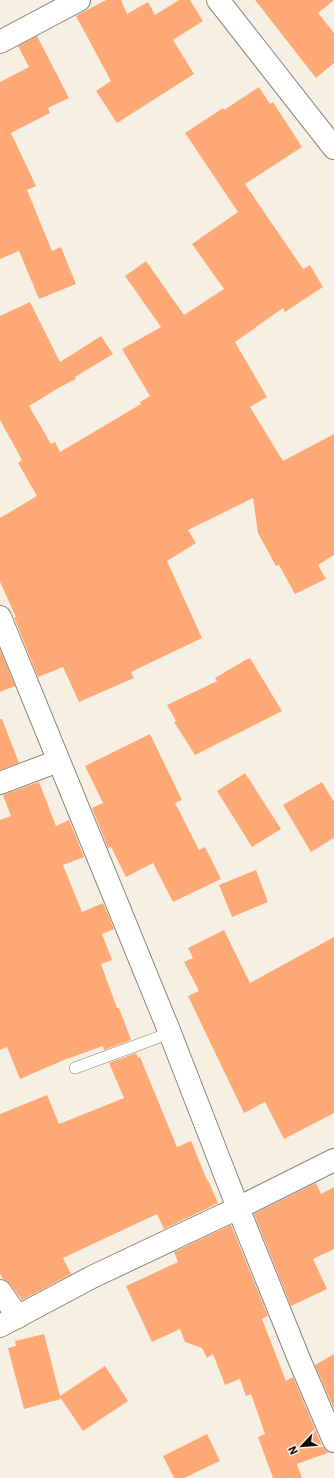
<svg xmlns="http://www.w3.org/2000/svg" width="334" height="1478" viewBox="0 0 334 1478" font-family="'IBM Plex Sans',sans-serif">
	<rect width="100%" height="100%" fill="#f6efe3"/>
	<!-- building -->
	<g fill="#fea975">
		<path d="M106,0h15l6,14 21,-12 7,13 24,-15h11l13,21 -30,19 21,34 -77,49 -21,-32 15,-10 -35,-65z"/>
		<path d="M255,0h79l-16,13 16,20v30l-18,15z"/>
		<path d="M37,36l32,62 -21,10 2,5 -39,20 25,53 -9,4 25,61 9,-4 15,37 -37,15 -20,-48 -19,8v-177l29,-15 -11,-21z"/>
		<path d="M259,87l11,17 3,-2 29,45 -57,37 58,85 7,-4 13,22 -38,25 -2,-4 -48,34 32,55 -17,10 33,54 51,-27v121l-16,10 8,14 -31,15 -16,-29 -3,1 -18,-33 -5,-35 -65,32 8,13 -29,18 35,77 -71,34 3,6 -55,24 -16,-35 -25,10 -24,-60h2l-16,-35v-64l37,-22 -19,-33 4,-3 -22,-40v-104l30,-14 30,60 41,-26 12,18 -38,23 1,2 -16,8 -31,19 22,38 4,-2 5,10 81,-48 -1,-2 10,-6 -28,-47 39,-22 -36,-51 21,-15 38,54 40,-26 -32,-45 46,-32 -53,-79 38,-25 1,2z"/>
		<path d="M0,650l15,36 -15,6z"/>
		<path d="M250,658l32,53 -87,44 -21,-33 2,-1 -9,-16 50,-24 -2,-3 32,-19v1z"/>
		<path d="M0,719h2l17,44 -19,7z"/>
		<path d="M150,734l32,66 -7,3 24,47 6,-3 16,32 -48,23 -20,-39 -27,14 -15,-30 -3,1 -16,-40 11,-5 -18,-37z"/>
		<path d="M245,773l36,56 -29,18 -35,-56z"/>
		<path d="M39,782l17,44 13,-6 15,37 -21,8 19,47 21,-9 11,26 -12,5 10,26 -11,4 16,44h2l12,32 -27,10 -1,-4 -39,14 -44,19 -13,-32 -7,3v-230l11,-4 -8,-21z"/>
		<path d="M322,782l12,20v36l-23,14 -28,-47z"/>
		<path d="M256,870l12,32 -36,15 -13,-32z"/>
		<path d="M224,930l26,53 84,-46v176l-50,26 -19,-37 -21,11 -56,-117 11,-5 -15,-29 9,-4 -5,-10z"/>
		<path d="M136,1053l2,5 2,-1 37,90 14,-6 16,39h1l10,23 -54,26 -7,-15 -94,44 8,16 -49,26 -12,-16 -7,-5 -3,-5v-160l47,-19 12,29 65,-26 -15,-35z"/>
		<path d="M316,1183l5,11 13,-7v62l-21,10 14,30 -36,17 -37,-92z"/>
		<path d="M231,1225l37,91 -6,3 24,62 7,-4 29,69 4,5 4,1 -33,12 5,14h-29l-15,-41 7,-3 -14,-40 -5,2 -6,-17 -15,6 -12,-31 -6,4 -5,-10 -17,-6 -5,-13 -28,13 -26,-56 52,-24 -4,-10z"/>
		<path d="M44,1334l16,62 45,-30 23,35 -45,30 -23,-34 1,2 -37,10 -16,-61 8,-2 -1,-5z"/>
		<path d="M334,1354v55l-19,-44z"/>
		<path d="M207,1434l13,27 -36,17h-10l-11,-22z"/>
	</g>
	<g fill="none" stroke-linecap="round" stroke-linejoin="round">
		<!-- lane casing -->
		<g stroke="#8b857a" stroke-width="12">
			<path id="lane" d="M75,1068l95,-35"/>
		</g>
		<!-- street casing -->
		<g stroke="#8b857a" stroke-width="24">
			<g id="street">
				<path d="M0,42l79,-42"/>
				<path d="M0,617l170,416 68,175 61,151 35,82"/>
				<path d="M0,783l58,-22"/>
				<path d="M0,1291l18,26"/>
				<path d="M0,1326l92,-49 146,-69 96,-48"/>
			</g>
		</g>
		<!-- secondary casing -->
		<g stroke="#8b857a" stroke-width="24">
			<path id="secondary" d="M218,0l116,148"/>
		</g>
		<!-- lane -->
		<use href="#lane" stroke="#fff" stroke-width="11"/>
		<!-- street -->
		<use href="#street" stroke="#fff" stroke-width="22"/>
		<!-- secondary -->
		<use href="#secondary" stroke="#fff" stroke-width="22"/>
	</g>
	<!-- north arrow -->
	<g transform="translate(302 1446) rotate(244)" stroke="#f6efe3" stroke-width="3" paint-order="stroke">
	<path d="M0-3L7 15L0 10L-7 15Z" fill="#110e0b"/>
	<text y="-6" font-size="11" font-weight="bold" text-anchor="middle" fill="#110e0b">N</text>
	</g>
</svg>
